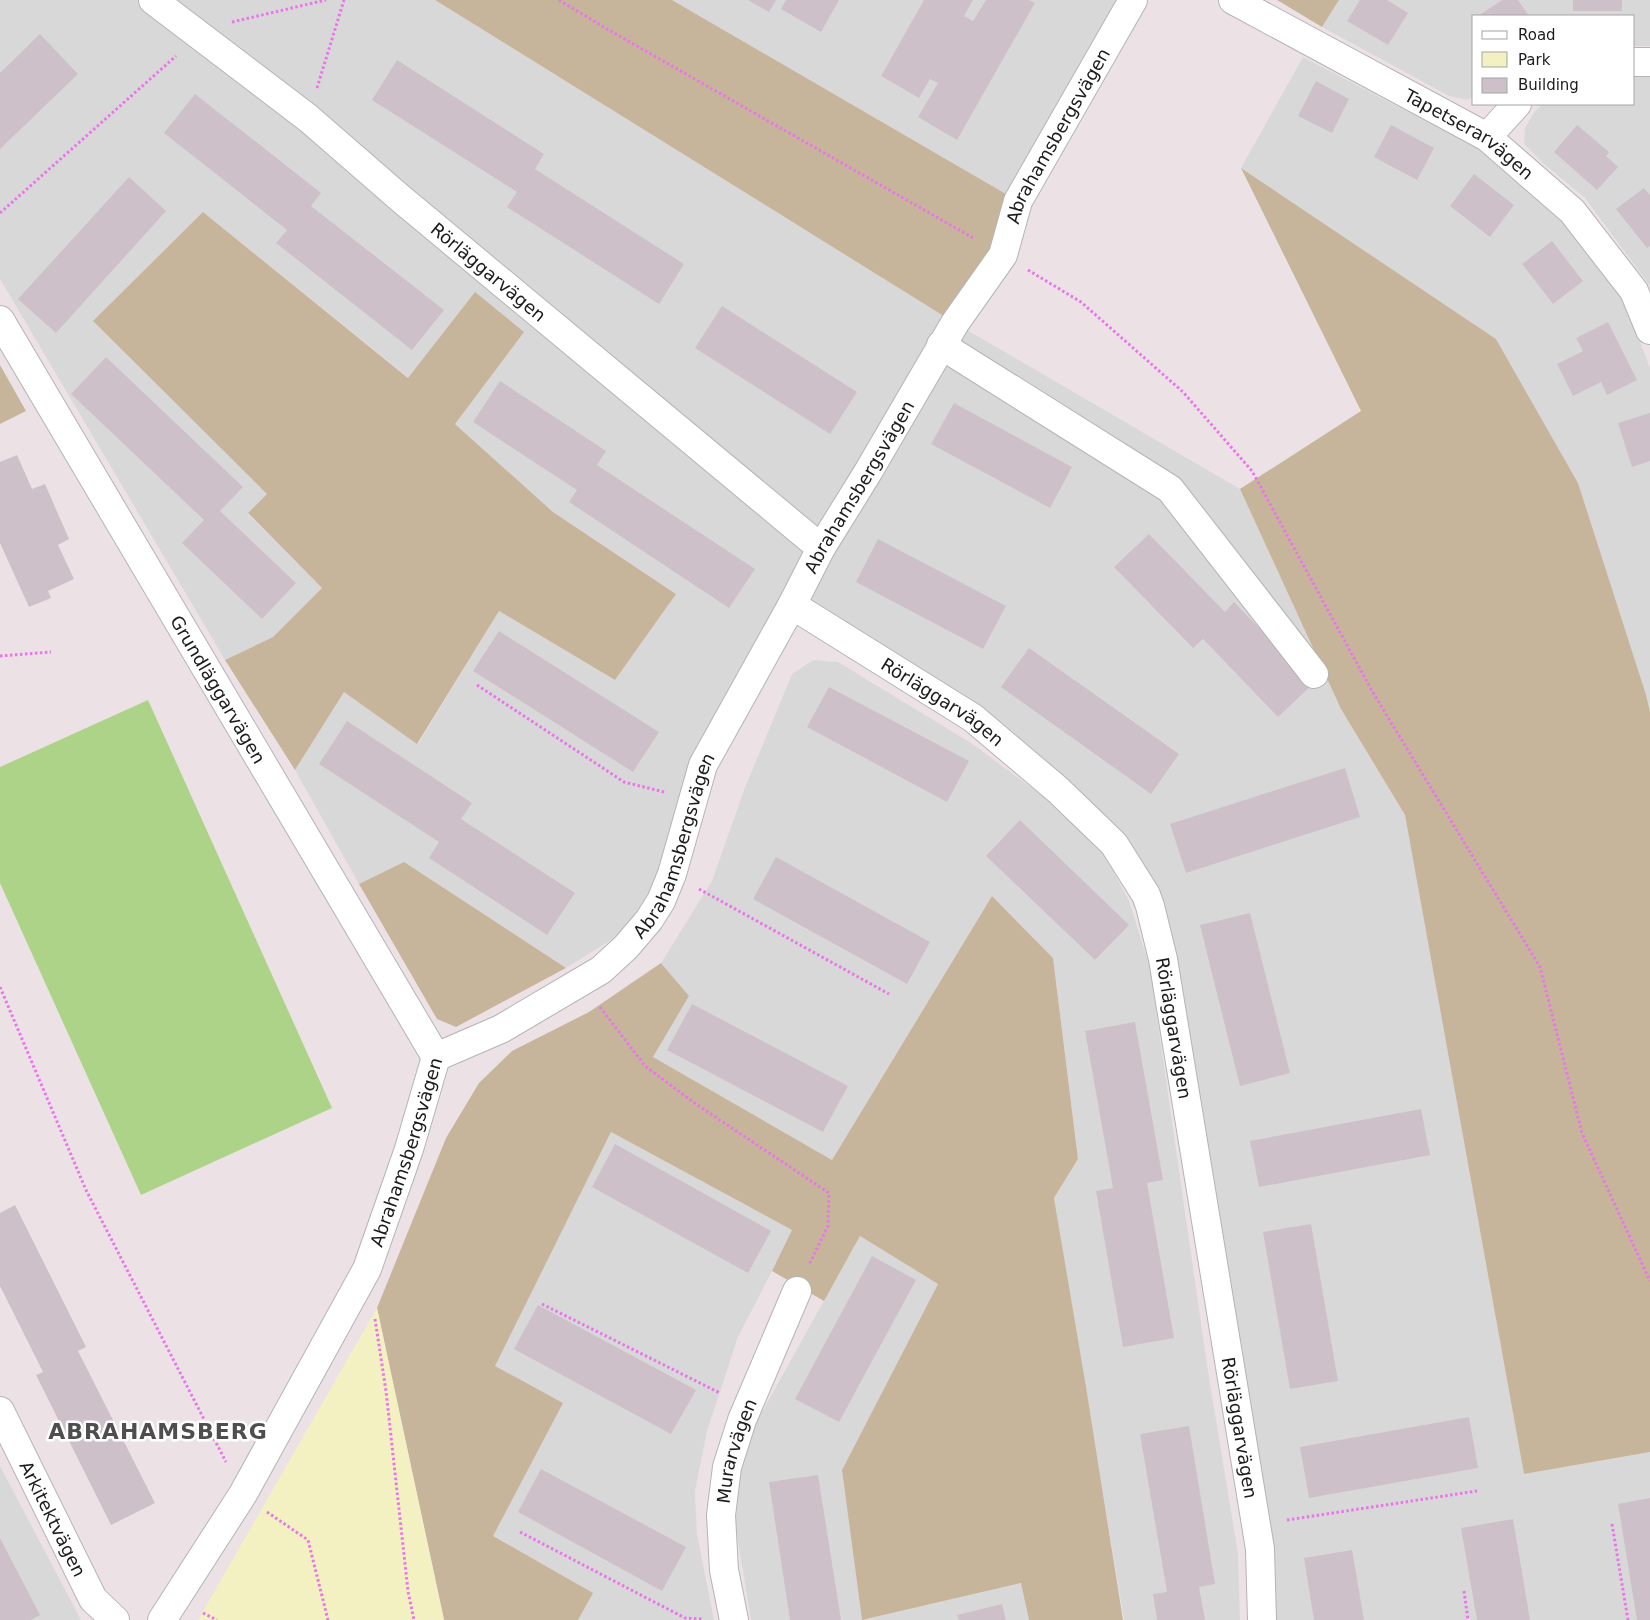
<svg xmlns="http://www.w3.org/2000/svg" width="1650" height="1620" viewBox="0 0 1650 1620" font-family="'DejaVu Sans',sans-serif">
	<rect width="100%" height="100%" fill="#ece2e6"/>
	<!-- residential -->
	<g fill="#d9d8d9">
		<path d="M0,0h435l520,323 285,166 101,220 64,106 119,659 126,-22v168h-388l-116,-725 -88,-105 -266,-185 -133,270 -34,56 -59,37 -161,-105 -46,21 -64,-114 49,-78 74,52 81,-133 116,69 60,-87 -122,-81 -98,-88 20,-131 -66,85 -206,-166 -109,110 173,172 -19,20 74,74 -49,49 -48,23 -225,-381z"/>
		<path d="M672,0h461l-115,201z"/>
		<path d="M1339,0h311v46h-16v-30h-160v81l-7,3 -18,-4 -127,-69z"/>
		<path d="M1303,57l176,92 90,78 55,73 26,68v344l-72,-229 -82,-144 -255,-171z"/>
		<path d="M1650,76v210l-65,-88 -42,-35 -19,-19 1,-16 10,-17 8,-7h91v-27z"/>
		<path d="M813,660l25,2 133,81 84,62 50,51 24,45 21,67 57,397 31,189 2,66h-116l-70,-422 24,-39 -25,-201 -61,-62 -160,264 -179,-103 36,-61 -28,-33 51,-82 32,-91 48,-116z"/>
		<path d="M611,1132l182,98 -55,107 -31,94 -12,60 2,43 17,86h-136l14,-27 -100,-57 70,-133 -68,-37z"/>
		<path d="M860,1236l78,48 -96,186 20,150h-111l-18,-110 15,-73z"/>
		<path d="M0,1466l81,154h-81z"/>
		<path d="M1022,1583l7,37h-166z"/>
	</g>
	<!-- forest -->
	<g fill="#c7b59b">
		<path d="M435,0h237l346,201 -63,122z"/>
		<path d="M1277,0h62l-17,27z"/>
		<path d="M1241,168l255,171 82,144 68,212 4,17v740l-126,22 -119,-659 -64,-106 -101,-220 121,-78z"/>
		<path d="M203,212l205,166 67,-86 49,40 -69,92 98,88 123,82 -61,86 -116,-69 -82,133 -73,-52 -49,78 -70,-110 48,-23 49,-49 -74,-75 19,-19 -174,-173z"/>
		<path d="M0,365l26,46 -26,13z"/>
		<path d="M404,862l162,106 -110,59 -19,-8 -78,-135z"/>
		<path d="M992,896l61,62 25,201 -24,39 32,189 37,233h-94l-8,-37 -159,37 -20,-150 96,-186 -78,-48 -36,65 -52,-30 20,-41 -181,-98 -116,234 68,37 -70,133 100,57 -15,27h-134l-67,-312 69,-170 33,-55 33,-32 77,-39 72,-49 28,33 -36,61 179,103z"/>
	</g>
	<!-- park -->
	<path fill="#f3f1c2" d="M377,1308l67,312h-246z"/>
	<!-- pitch -->
	<path fill="#acd387" d="M148,700l184,408 -191,87 -141,-312v-116z"/>
	<!-- building -->
	<g fill="#cec0c9">
		<path d="M748,0h28l-7,12z"/>
		<path d="M786,0h53l-18,32 -40,-23z"/>
		<path d="M924,0h49l-9,16 9,5 13,-21h43l6,3 -78,137 -39,-23 20,-34 -8,-4 -11,19 -38,-22z"/>
		<path d="M1360,0h27l21,13 -20,32 -41,-24z"/>
		<path d="M1502,0h16l11,16h-51z"/>
		<rect x="1573" y="0" width="49" height="11"/>
		<path d="M40,34l38,40 -78,75v-76z"/>
		<path d="M397,60l147,94 -9,15 149,95 -25,40 -152,-97 10,-15 -145,-92z"/>
		<path d="M1316,81l33,18 -17,34 -34,-17z"/>
		<path d="M195,94l126,99 -10,13 133,104 -32,40 -136,-107 11,-13 -123,-97z"/>
		<path d="M1391,125l43,23 -17,32 -43,-23z"/>
		<path d="M1577,125l32,27 -3,4 12,11 -21,23 -43,-38z"/>
		<path d="M1474,174l40,31 -24,32 -40,-31z"/>
		<path d="M129,177l37,34 -110,122 -38,-34z"/>
		<path d="M1644,188l6,7v51l-3,2 -31,-39z"/>
		<path d="M1552,241l31,40 -30,23 -31,-40z"/>
		<path d="M722,306l135,86 -27,42 -135,-86z"/>
		<path d="M1608,322l29,58 -30,15 -6,-13 -28,14 -16,-32 26,-13 -7,-13z"/>
		<path d="M106,357l137,130 -23,24 76,72 -34,36 -80,-76 22,-23 -133,-126z"/>
		<path d="M500,381l106,70 -9,14 158,104 -26,39 -160,-106 8,-12 -104,-68z"/>
		<path d="M954,403l118,64 -22,41 -119,-64z"/>
		<path d="M1650,413v48l-18,6 -14,-44z"/>
		<path d="M17,455l15,34 13,-5 24,55 -11,6 16,34 -26,12 3,7 -22,9 -29,-64v-81z"/>
		<path d="M1149,534l76,78 9,-10 79,82 -35,33 -75,-78 -10,9 -79,-81z"/>
		<path d="M878,539l128,67 -23,43 -127,-67z"/>
		<path d="M499,631l160,101 -26,40 -160,-101z"/>
		<path d="M1029,648l150,106 -28,40 -150,-107z"/>
		<path d="M829,687l140,74 -22,41 -140,-75z"/>
		<path d="M347,721l125,82 -11,16 114,74 -28,42 -118,-77 10,-16 -120,-78z"/>
		<path d="M1345,768l15,49 -174,56 -16,-49z"/>
		<path d="M1020,820l109,105 -34,35 -109,-104z"/>
		<path d="M776,857l154,85 -23,42 -154,-85z"/>
		<path d="M1250,913l40,160 -50,13 -40,-161z"/>
		<path d="M692,1004l156,82 -25,46 -156,-82z"/>
		<path d="M1135,1022l28,158 -16,3 27,155 -51,9 -27,-156 17,-3 -28,-157z"/>
		<path d="M1421,1109l9,46 -171,32 -9,-46z"/>
		<path d="M615,1144l156,87 -23,42 -156,-86z"/>
		<path d="M15,1205l71,142 -8,4 77,152 -44,22 -75,-150 7,-3 -43,-86v-73z"/>
		<path d="M1311,1224l27,157 -48,8 -27,-157z"/>
		<path d="M872,1256l44,24 -77,142 -44,-23z"/>
		<path d="M538,1305l158,85 -25,44 -157,-85z"/>
		<path d="M1469,1417l9,51 -169,30 -9,-51z"/>
		<path d="M1189,1426l26,158 -16,3 6,33h-48l-4,-26 14,-2 -27,-158z"/>
		<path d="M541,1469l145,78 -24,44 -144,-79z"/>
		<path d="M818,1475l23,145h-51l-21,-138z"/>
		<path d="M1650,1498v122h-13l-19,-116z"/>
		<path d="M1513,1519l17,101h-53l-16,-92z"/>
		<path d="M0,1538l40,77 -9,5h-31z"/>
		<path d="M1352,1550l12,70h-50l-10,-62z"/>
		<path d="M1002,1604l4,16h-47l-2,-5z"/>
	</g>
	<g fill="none" stroke-linecap="round" stroke-linejoin="round">
		<!-- minor casing -->
		<g stroke="#b4b4b4" stroke-width="30">
			<g id="minor">
				<path id="s1" d="M153,0l155,118 92,80 421,350"/>
				<path id="s2" d="M1233,0l254,137 85,74 62,80 16,39"/>
				<path d="M1634,62h16"/>
				<path d="M1487,137l30,-33"/>
				<path id="s3" d="M0,320l436,737"/>
				<path d="M941,345l229,144 144,185"/>
				<path id="s4" d="M792,605l181,113 85,72 56,54 32,51 4,11 13,53 97,590 2,71"/>
				<path id="s5" d="M0,1411l93,188 22,21"/>
				<path id="s6" d="M162,1620l81,-126 124,-225 42,-120 27,-92 65,-28 100,-59 25,-23 23,-27 12,-19 11,-27 31,-109 89,-160 29,-57 47,-76 87,-149 48,-68 15,-54 115,-201"/>
				<path id="s7" d="M734,1620l-10,-50 -3,-55 6,-48 15,-47 55,-129"/>
			</g>
		</g>
		<!-- path -->
		<g stroke="#ea75ea" stroke-width="3" stroke-dasharray="2.5 2.5" stroke-linecap="butt">
			<path d="M559,0l48,29 368,210"/>
			<path d="M232,22l94,-22"/>
			<path d="M317,88l27,-88"/>
			<path d="M0,213l176,-157"/>
			<path d="M1028,270l53,32 102,90 69,79 120,220 168,276 42,166 68,148"/>
			<path d="M0,656l51,-4"/>
			<path d="M477,685l147,97 40,10"/>
			<path d="M699,889l190,105"/>
			<path d="M0,987l86,203 140,272"/>
			<path d="M600,1007l45,59 48,36 136,91 -1,33 -19,39"/>
			<path d="M542,1304l178,89"/>
			<path d="M375,1319l11,72 22,200 6,29"/>
			<path d="M267,1512l41,28 20,80"/>
			<path d="M1287,1520l190,-29"/>
			<path d="M1612,1524l16,96"/>
			<path d="M520,1532l165,86 17,1"/>
			<path d="M1464,1591l4,29"/>
			<path d="M203,1613l14,7"/>
		</g>
		<!-- minor -->
		<use href="#minor" stroke="#fff" stroke-width="28"/>
	</g>
	<g text-anchor="middle" dominant-baseline="central" stroke-width="5" stroke-linejoin="round" paint-order="stroke">
		<!-- street labels -->
		<g font-size="18" fill="#1b1b1b" stroke="#fff">
			<text stroke="none"><textPath href="#s6" startOffset="1775">Abrahamsbergsvägen</textPath></text>
			<text stroke="none"><textPath href="#s2" startOffset="272">Tapetserarvägen</textPath></text>
			<text stroke="none"><textPath href="#s1" startOffset="432">Rörläggarvägen</textPath></text>
			<text stroke="none"><textPath href="#s6" startOffset="1370">Abrahamsbergsvägen</textPath></text>
			<text stroke="none"><textPath href="#s3" startOffset="429">Grundläggarvägen</textPath></text>
			<text stroke="none"><textPath href="#s4" startOffset="179">Rörläggarvägen</textPath></text>
			<text stroke="none"><textPath href="#s6" startOffset="965">Abrahamsbergsvägen</textPath></text>
			<text stroke="none"><textPath href="#s4" startOffset="599">Rörläggarvägen</textPath></text>
			<text stroke="none"><textPath href="#s6" startOffset="530">Abrahamsbergsvägen</textPath></text>
			<text stroke="none"><textPath href="#s4" startOffset="1004">Rörläggarvägen</textPath></text>
			<text stroke="none"><textPath href="#s7" startOffset="172">Murarvägen</textPath></text>
			<text stroke="none"><textPath href="#s5" startOffset="120">Arkitektvägen</textPath></text>
		</g>
		<!-- district labels -->
		<g font-size="22" font-weight="bold" letter-spacing="1" fill="#4e4e4e" stroke="#fff">
			<text x="158" y="1431">ABRAHAMSBERG</text>
		</g>
	</g>
	<!-- legend -->
	<rect x="1472" y="15" width="162" height="90" fill="#ffffff" stroke="#a4a4a4"/>
	<rect x="1482" y="31" width="25" height="8" fill="#ffffff" stroke="#a4a4a4"/>
	<text x="1518" y="40" font-size="15" fill="#1b1b1b">Road</text>
	<rect x="1482" y="52" width="25" height="15" fill="#f3f1c2" stroke="#a4a4a4"/>
	<text x="1518" y="65" font-size="15" fill="#1b1b1b">Park</text>
	<rect x="1482" y="78" width="25" height="15" fill="#cec0c9" stroke="#a4a4a4"/>
	<text x="1518" y="90" font-size="15" fill="#1b1b1b">Building</text>
</svg>
